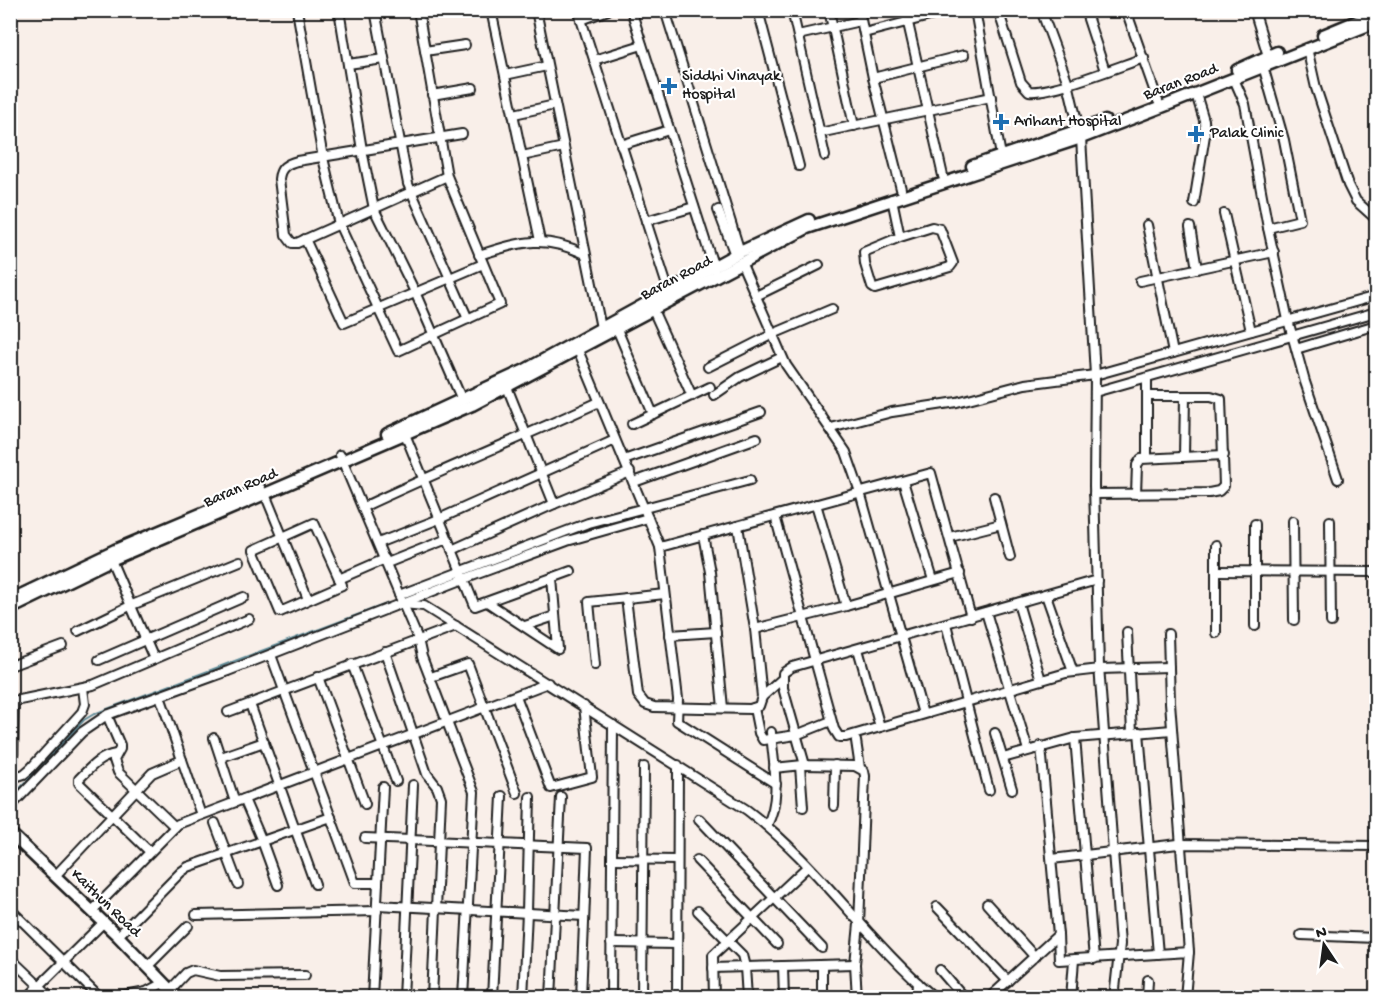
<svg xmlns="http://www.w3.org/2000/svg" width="1387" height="1008" viewBox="0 0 1387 1008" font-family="'Gochi Hand',sans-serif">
	<rect width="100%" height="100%" fill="#f9efe9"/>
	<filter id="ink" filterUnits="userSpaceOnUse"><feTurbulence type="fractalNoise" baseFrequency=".0167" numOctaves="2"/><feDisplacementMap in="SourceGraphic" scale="12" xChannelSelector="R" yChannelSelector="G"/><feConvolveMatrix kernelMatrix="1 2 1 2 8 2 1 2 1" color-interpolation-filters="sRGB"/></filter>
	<g filter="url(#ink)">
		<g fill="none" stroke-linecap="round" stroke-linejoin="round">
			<!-- stream -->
			<path stroke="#5f8c99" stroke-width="2" d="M10,799l74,-79 10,-6 295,-111"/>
			<!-- street casing -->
			<g stroke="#1c1c1c" stroke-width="12">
				<g id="street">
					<path d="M297,10l26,148 16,66 59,127 102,-47 -53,-128 -29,-166"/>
					<path d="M339,10l23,140 12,59 41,83 47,108"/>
					<path d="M375,10l33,174 60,135"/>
					<path d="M491,10l49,231"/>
					<path d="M536,10l65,318"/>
					<path d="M578,10l91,282"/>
					<path d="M631,10l83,258"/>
					<path d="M665,10l75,242"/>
					<path d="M758,10l41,156"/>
					<path d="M792,10l33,146"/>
					<path d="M829,10l25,116"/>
					<path d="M859,10l14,68 28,111"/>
					<path d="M905,10l38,166"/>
					<path d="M975,10l26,146"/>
					<path d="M1000,10l1,9 20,63 8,9c21,3 91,-25 115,-33"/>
					<path d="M1041,10l27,73 13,55 14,237 -1,111 5,180 21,278 -6,54"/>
					<path d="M1085,10l20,61"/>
					<path d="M1126,10l32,91"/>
					<path d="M1254,10l14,46"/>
					<path d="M581,20l27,-10"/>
					<path d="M864,33l89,-23"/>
					<path d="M798,35l62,-14"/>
					<path d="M1307,48l9,40 32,97 8,16 20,18"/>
					<path d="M425,51l40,-6"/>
					<path d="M594,60l48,-15"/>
					<path d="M348,64l36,-5"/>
					<path d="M1263,66l21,74 16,80 -32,8"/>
					<path d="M505,75l42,-9"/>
					<path d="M873,78l91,-23"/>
					<path d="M1234,79l11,25 23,124 20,92 17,62 33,97"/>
					<path d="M432,95l41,-7"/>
					<path d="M514,114l41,-9"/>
					<path d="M819,133l172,-36"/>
					<path d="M621,145l48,-15"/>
					<path d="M522,156l42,-9"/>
					<path d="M447,176l-150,67h-5l-6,-8 -7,-56c1,-11 7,-15 18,-18l165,-27"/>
					<path d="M892,199l8,38 32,-10 8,2 13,34 -3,4 -75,22 -3,-2 -7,-23 -1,-12 36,-15"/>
					<path d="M1194,203l11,-68 -1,-15 -8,-26"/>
					<path d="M718,210l17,45"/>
					<path d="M1224,214l27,117"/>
					<path d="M646,221l48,-14"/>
					<path d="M1147,225l26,128"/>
					<path d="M1190,227l7,42"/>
					<path d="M305,239l39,84 139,-59"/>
					<path d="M479,255c42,-13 64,-21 106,-1"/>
					<path d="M741,262l45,103 60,87 14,40 63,222"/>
					<path d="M1140,281l134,-29"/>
					<path d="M756,296l63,-31"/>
					<path d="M653,310l39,86"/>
					<path d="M617,329l36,85"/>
					<path d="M1296,349l80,-24"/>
					<path d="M578,350l82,197 18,152 -1,22 99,63"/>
					<path d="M708,367l65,-33 59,-25"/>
					<path d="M1147,378v79"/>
					<path d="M507,387l47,117 76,-32"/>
					<path d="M1095,392l281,-80"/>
					<path d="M714,395l26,-18 42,-20"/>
					<path d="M632,424l78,-37"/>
					<path d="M831,428l61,-16 65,-10 68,-18 70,-9 281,-79"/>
					<path d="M405,434l70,172 96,-35"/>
					<path d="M340,455l63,149 21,2 8,5 315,199c70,53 120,131 188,188"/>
					<path d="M1184,456l1,-60"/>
					<path d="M624,460l137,-48"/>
					<path d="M903,481l30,99"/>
					<path d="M634,482l123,-44"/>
					<path d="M265,494l43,105"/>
					<path d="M1094,494l115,-1 10,-2 5,-5 -3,-87 -10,-3h-64"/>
					<path d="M1136,494l1,-29 4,-6 83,-4"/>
					<path d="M994,497l16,60"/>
					<path d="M816,504l30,102"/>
					<path d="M363,507c78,-37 158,-69 236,-105"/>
					<path d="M775,516l59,213 5,8h7l220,-64 34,-4 69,-2"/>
					<path d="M1293,521l1,99"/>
					<path d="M1330,521l1,101"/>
					<path d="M314,523l28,62 -62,27 -26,-62z"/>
					<path d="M703,535l7,37 13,136"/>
					<path d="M950,537l51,-13"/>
					<path d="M378,543l61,-24 176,-79"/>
					<path d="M1216,545v88"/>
					<path d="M660,547l271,-74 40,144"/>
					<path d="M452,550l102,-46"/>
					<path d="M111,560l43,99"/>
					<path d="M387,563l60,-24"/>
					<path d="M1216,571l160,1"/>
					<path d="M339,579l46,-20"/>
					<path d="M399,595l189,-72 162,-43"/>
					<path d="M1046,595l27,77"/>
					<path d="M626,598l12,97 7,9 9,3 96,2 9,-3 3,-9 -7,-68 -17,-103"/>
					<path d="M487,602l71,47 -6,-71"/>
					<path d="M1018,603l23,77"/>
					<path d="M403,604l15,35 4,18 52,135 -11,206"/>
					<path d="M986,612l42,138"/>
					<path d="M946,624l43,166"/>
					<path d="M525,626l30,-10"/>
					<path d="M1255,626v-102"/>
					<path d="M755,629l91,-23 114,-33"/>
					<path d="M78,631l54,-26 108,-44"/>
					<path d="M1127,632l5,100"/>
					<path d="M1168,634l2,68 19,250"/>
					<path d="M670,635l46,-3"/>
					<path d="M858,649l22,78"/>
					<path d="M385,652l42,122 10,13 4,11 -9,200"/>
					<path d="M271,655l84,228h23"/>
					<path d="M99,660l145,-63"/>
					<path d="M352,664l44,117"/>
					<path d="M595,665l-6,-63 76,-8"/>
					<path d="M10,666l53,-20"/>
					<path d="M318,677l47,127"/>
					<path d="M431,677l37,-13 49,129"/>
					<path d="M160,696l41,119"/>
					<path d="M516,696l35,92 41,-11 -8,-71"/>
					<path d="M762,697l20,-18"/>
					<path d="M10,702l83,-17 156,-66"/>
					<path d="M250,704l65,180"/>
					<path d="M754,708l5,25 4,7 33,-5 35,-14"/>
					<path d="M228,712l228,-86"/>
					<path d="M107,715l13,30v4l-6,11 4,12 57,55"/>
					<path d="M1139,732l19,222"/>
					<path d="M995,733l17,56"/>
					<path d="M214,738l21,64"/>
					<path d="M1075,738l19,221"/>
					<path d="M856,741l4,27"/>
					<path d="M116,754c-17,3 -25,13 -37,25v4l71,69"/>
					<path d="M221,757l43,-15"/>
					<path d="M1003,758l72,-20 97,-8"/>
					<path d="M800,766l3,41"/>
					<path d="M774,768l29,-3"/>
					<path d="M12,778l12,-4 7,-6 51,-56 3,-8 -2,-16"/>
					<path d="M11,781l2,-14 1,-65"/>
					<path d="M244,799l18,42 16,44"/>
					<path d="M834,806l1,-41"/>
					<path d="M10,807l72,-75 25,-17 121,-44 236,-92 103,-38 81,-23"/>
					<path d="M699,819l123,129"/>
					<path d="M215,823l23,61"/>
					<path d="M767,825c15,-28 6,-62 4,-93"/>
					<path d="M365,838l222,10 -6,150"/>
					<path d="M612,859l64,1"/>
					<path d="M1052,859l126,-15 198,2"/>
					<path d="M697,860l80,84"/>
					<path d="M55,876l97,-103 30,-13"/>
					<path d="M987,904l48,53"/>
					<path d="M377,905l207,11"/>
					<path d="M937,907l71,74"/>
					<path d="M10,909l90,89"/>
					<path d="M92,911l86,-87 370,-141"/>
					<path d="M698,911l44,44 3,12 2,31"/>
					<path d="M196,915l181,-4"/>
					<path d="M1058,935l1,25 130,-8 -4,46"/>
					<path d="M1301,935l75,3"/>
					<path d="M118,936l63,-64 7,-5 143,-50"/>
					<path d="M611,943l66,1"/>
					<path d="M10,958l42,40"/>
					<path d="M822,965v33"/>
					<path d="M783,966l1,32"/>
					<path d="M147,967l41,-41"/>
					<path d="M713,968l142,-4"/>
					<path d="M940,970l24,28"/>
					<path d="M170,990l16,-17 7,-3 27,6 85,-1"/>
					<path d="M27,998l77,-76"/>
					<path d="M115,998l31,-6 17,-9"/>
					<path d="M372,998l11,-211"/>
					<path d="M403,998l10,-213"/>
					<path d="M492,998l10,-202"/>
					<path d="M523,998l4,-86 3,-115"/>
					<path d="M551,998l10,-201"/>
					<path d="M611,998l2,-273"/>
					<path d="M642,998l2,-231"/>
					<path d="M677,998l1,-233"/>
					<path d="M714,998l-1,-43 94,-88"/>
					<path d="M857,998l-2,-34 4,-40 6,-148 -1,-5 -9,-5 -50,-1 -22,-77v-15l9,-6 305,-87"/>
					<path d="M917,998l1,-15"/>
					<path d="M989,998l69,-63 -17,-189"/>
					<path d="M1071,998l3,-38"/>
					<path d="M1147,998l1,-18"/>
				</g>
			</g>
			<!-- secondary casing -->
			<g stroke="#1c1c1c" stroke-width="15">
				<g id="secondary">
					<path d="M1323,35l53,-22"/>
					<path d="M1237,70l40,-18"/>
					<path d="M972,166l133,-45"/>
					<path d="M387,434l138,-64 215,-118 69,-32"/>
					<path d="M10,600l105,-50 145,-61"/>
					<path d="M10,609l101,-49 361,-155 335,-177 274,-90 91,-35 204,-81"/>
					<path d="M10,833l108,103 60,62"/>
				</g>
			</g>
			<!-- street -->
			<use href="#street" stroke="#fff" stroke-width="8"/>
			<!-- secondary -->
			<use href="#secondary" stroke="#fff" stroke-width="10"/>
		</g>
	</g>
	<!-- markers -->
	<g fill="#1f6fb2" stroke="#fff" stroke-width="2">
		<path d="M666 77h6v6h6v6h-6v6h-6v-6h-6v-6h6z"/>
		<path d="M998 113h6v6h6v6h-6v6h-6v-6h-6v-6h6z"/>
		<path d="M1193 125h6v6h6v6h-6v6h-6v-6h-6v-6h6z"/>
	</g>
	<g text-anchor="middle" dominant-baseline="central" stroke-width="4.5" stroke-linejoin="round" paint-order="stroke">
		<!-- poi labels -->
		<g font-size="16" fill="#1c1c1c" stroke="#fff" text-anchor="start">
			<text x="682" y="77">Siddhi Vinayak<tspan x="682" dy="18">Hospital</tspan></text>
			<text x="1014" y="122">Arihant Hospital</text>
			<text x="1210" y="134">Palak Clinic</text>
		</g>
		<!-- street labels -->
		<g font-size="16" fill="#1c1c1c" stroke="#fff">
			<text transform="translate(1181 83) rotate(-21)">Baran Road</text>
			<text transform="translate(677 279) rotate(-28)">Baran Road</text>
			<text transform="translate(241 489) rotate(-23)">Baran Road</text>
			<text transform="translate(105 904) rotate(44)">Kaithun Road</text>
		</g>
	</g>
	<!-- margin -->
	<rect width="1387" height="1008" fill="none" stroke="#fff" stroke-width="36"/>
	<rect x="18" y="18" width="1351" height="972" fill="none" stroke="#1c1c1c" stroke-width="2" filter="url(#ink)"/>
	<!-- north arrow -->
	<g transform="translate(1324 945) rotate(347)" stroke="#ffffff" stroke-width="4.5" paint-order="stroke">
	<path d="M0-4.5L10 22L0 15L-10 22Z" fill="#1c1c1c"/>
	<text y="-9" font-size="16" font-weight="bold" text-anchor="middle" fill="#1c1c1c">N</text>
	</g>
</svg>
